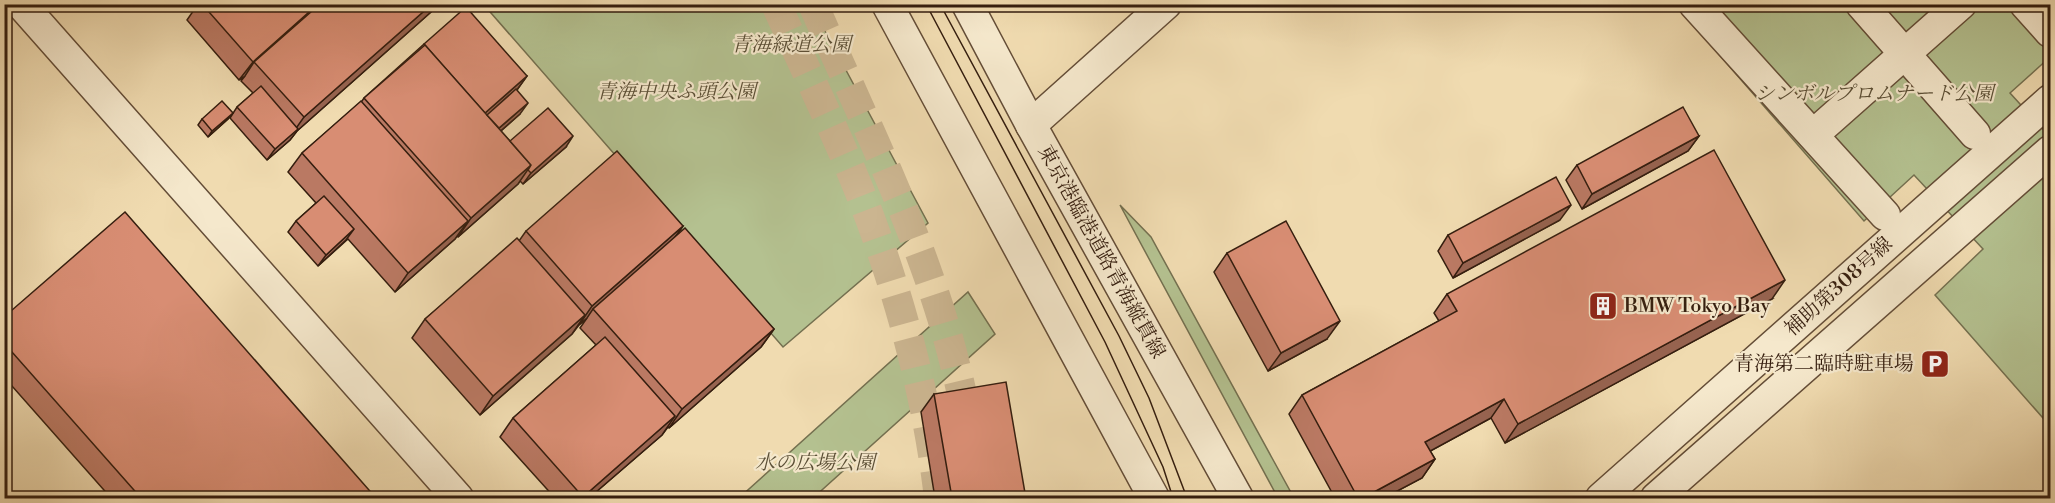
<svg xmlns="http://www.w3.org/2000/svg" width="2055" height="503" viewBox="0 0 2055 503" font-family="'Libre Bodoni','Noto Serif JP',serif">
	<rect width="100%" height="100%" fill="#f0dbb0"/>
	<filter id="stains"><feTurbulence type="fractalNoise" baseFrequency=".00333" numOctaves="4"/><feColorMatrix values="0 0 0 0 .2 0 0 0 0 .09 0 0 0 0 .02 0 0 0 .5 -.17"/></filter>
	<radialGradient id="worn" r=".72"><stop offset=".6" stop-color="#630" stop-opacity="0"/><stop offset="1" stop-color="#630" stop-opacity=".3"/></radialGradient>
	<!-- green -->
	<g fill="#b4c190" stroke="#747050" stroke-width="1.5">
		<path d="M484,5h327l117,218 -145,124z"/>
		<path d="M1676,5h374v52l-40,36 40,44v289l-115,-131 48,-46 -69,-74 -50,46z"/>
		<path d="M1120,205l31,32 143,261h-16z"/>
		<path d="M968,292l27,42 -182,164h-74z"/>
	</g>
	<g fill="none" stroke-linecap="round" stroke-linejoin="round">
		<!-- minor-tunnel -->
		<g stroke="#cbb590" stroke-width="30" stroke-dasharray="30 15" stroke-linecap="butt">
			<path d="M776,4c32,72 68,144 95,217 33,90 57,182 68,277"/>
			<path d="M813,4c53,122 115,243 145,373 10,40 14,81 20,121"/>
		</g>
		<!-- minor casing -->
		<g stroke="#644d37" stroke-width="33">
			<g id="minor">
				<path d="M21,4l437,494"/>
				<path d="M887,4l267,494"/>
				<path d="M967,4l64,121 207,373"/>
				<path d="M1694,4l191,211"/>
				<path d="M1861,4l114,130"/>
				<path d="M2025,4l25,28"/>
				<path d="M1031,125l135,-121"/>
				<path d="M1813,135l148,-131"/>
				<path d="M1601,498l449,-398"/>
				<path d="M1656,498l394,-347"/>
			</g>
		</g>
		<!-- minor -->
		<use href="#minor" stroke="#f5e8cc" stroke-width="30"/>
		<!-- tram -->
		<g stroke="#351e0f" stroke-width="1.5">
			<path d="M926,4l179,338 58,125 10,31"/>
			<path d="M940,4l179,332 30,62 38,100"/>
		</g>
	</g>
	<!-- wall -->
	<g fill="#ba7963" stroke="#351e0f" stroke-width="1.5">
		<path d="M198,4h242l-143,127 -7,9 -23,20 -37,-42 7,-11 16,-14 -12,-12 4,-5 -6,4 -52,-60z"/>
		<path d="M424,44l103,32 -10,14 3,24 -19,17 9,10 56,6 -43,37 -3,-3 -2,3 -60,53 -1,-1 -2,3 -60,53 -47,-53 -30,27 -30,-34 8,-11 20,-18 -28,-31 14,-19 60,-52 2,-3z"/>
		<path d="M202,119h26l-20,18 -10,-12z"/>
		<path d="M1699,136l-11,15 -106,58 -16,-29 11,-15z"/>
		<path d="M1560,220l-107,58 -15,-27 10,-16z"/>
		<path d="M683,226l-7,10 98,93 -13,18 -92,81 -1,-1 -6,8 -73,63h-34l-55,-61 13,-19 83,-73 -16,-17 7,-10 -8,7 -7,9 -92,81 -68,-77 13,-19 94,-78 7,-10z"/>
		<path d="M1227,253l100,86 -59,32 -54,-99z"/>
		<path d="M1447,294l325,5 -267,144 -14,-25 -61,33 5,8 -13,19 -38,20h-49l-46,-84 13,-19 137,-74 -5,-8z"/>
		<path d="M4,317l372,181h-265l-107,-121z"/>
		<path d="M934,394l87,104h-86l-14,-86z"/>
	</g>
	<!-- shaded-wall -->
	<g fill="#976350" stroke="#351e0f" stroke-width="1.5">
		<path d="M318,4h8l-72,58 -9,14 -6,4 14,-18z"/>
		<path d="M432,4h8l-143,127 -7,9 -23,20 8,-11 17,-15 12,-17z"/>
		<path d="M527,76l-11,15 -37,33 6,-11z"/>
		<path d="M528,103l-8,11 -32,28 8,-11z"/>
		<path d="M233,113l-5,6 -20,18 4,-6z"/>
		<path d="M573,136l-7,11 -43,37 8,-11z"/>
		<path d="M1699,136l-11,15 -106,58 10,-15z"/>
		<path d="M531,165l-13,19 -60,53 13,-19z"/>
		<path d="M1571,205l-11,15 -107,58 10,-15z"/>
		<path d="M468,221l-13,18 -60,53 13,-19z"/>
		<path d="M683,226l-13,18 -77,65 -6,9 -8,7 13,-19z"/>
		<path d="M354,229l-8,11 -28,26 8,-11z"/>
		<path d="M1785,280l-13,19 -267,144 13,-19z"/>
		<path d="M585,315l-13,19 -92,81 13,-19z"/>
		<path d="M1340,321l-13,18 -59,32 13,-18z"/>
		<path d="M774,329l-13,18 -92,81 13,-19z"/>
		<path d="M1504,399l-13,19 -79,43 13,-19z"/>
		<path d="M675,416l-13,19 -73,63h-7z"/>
		<path d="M1435,459l-13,19 -38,20h-21z"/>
		<path d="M1025,493l-4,5h-28z"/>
	</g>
	<!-- building -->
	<g fill="#d88d73" stroke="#351e0f" stroke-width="1.5">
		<path d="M202,4h116l-65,58z"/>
		<path d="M320,4h112l-128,113 -50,-55z"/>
		<path d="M466,7l61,69 -42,37 -61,-69z"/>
		<path d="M425,45l106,120 -60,53 -107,-120z"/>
		<path d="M261,86l37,43 -23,20 -38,-42z"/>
		<path d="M516,89l12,14 -29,25 -12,-13z"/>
		<path d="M222,101l11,12 -21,18 -10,-12z"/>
		<path d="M361,101l107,120 -60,52 -106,-120z"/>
		<path d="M1683,107l16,29 -107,58 -15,-29z"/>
		<path d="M548,108l25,28 -42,37 -3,-3 3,-5 -21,-24z"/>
		<path d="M1714,150l71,130 -267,144 -14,-25 -79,43 10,17 -72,39h-5l-56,-103 155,-84 -10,-17z"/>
		<path d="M617,151l66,75 -91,80 -66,-75z"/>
		<path d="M1556,177l15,28 -108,58 -15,-28z"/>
		<path d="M324,196l30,33 -28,26 -30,-34z"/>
		<path d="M125,212l251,286h-235l-137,-155v-26z"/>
		<path d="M1286,221l54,100 -59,32 -54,-100z"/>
		<path d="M685,228l89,101 -92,80 -89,-100z"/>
		<path d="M517,238l68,77 -92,81 -68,-77z"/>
		<path d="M605,337l70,79 -92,81 -70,-79z"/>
		<path d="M1006,382l19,111 -32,5h-41l-18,-104z"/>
	</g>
	<!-- icons -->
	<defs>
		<g id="building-square" transform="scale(1.5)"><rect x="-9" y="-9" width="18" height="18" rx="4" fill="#8f2418" stroke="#f5e8cc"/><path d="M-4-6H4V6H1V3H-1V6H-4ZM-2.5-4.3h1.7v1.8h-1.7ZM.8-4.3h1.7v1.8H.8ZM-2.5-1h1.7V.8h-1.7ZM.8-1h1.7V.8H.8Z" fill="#fff"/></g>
		<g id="parking-square" transform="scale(1.5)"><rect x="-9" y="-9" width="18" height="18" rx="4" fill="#8f2418" stroke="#f5e8cc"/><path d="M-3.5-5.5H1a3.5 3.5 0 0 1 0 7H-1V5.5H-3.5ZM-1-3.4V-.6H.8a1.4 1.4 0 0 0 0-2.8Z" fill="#fff"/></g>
	</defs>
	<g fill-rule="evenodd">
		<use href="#building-square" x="1603" y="306"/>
		<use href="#parking-square" x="1935" y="364"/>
	</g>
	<g text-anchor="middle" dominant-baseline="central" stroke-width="4.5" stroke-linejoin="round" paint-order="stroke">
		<!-- park labels -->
		<g font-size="20" font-style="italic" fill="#5b4f36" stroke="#f5e8cc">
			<text x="791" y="45">青海緑道公園</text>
			<text x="676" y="92">青海中央ふ頭公園</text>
			<text x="1874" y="94">シンボルプロムナード公園</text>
			<text x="815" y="463">水の広場公園</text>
		</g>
		<!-- street labels -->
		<g font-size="20" fill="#351e0f" stroke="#f5e8cc">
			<text transform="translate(1101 252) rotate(61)">東京港臨港道路青海縦貫線</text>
			<text transform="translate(1839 287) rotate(-42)">補助第308号線</text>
		</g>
		<!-- poi labels -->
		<g font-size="20" fill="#351e0f" stroke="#f5e8cc" text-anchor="start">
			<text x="1624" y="306">BMW Tokyo Bay</text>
			<text x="1914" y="364" text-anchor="end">青海第二臨時駐車場</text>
		</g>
	</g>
	<!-- margin -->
	<rect width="2055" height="503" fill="none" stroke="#f0dbb0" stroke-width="24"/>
	<rect x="6" y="6" width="2043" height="491" fill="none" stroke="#351e0f" stroke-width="3"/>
	<rect x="12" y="12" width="2031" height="479" fill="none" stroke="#351e0f" stroke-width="1.5"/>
	<rect width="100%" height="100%" filter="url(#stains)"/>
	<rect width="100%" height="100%" fill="url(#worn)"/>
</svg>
